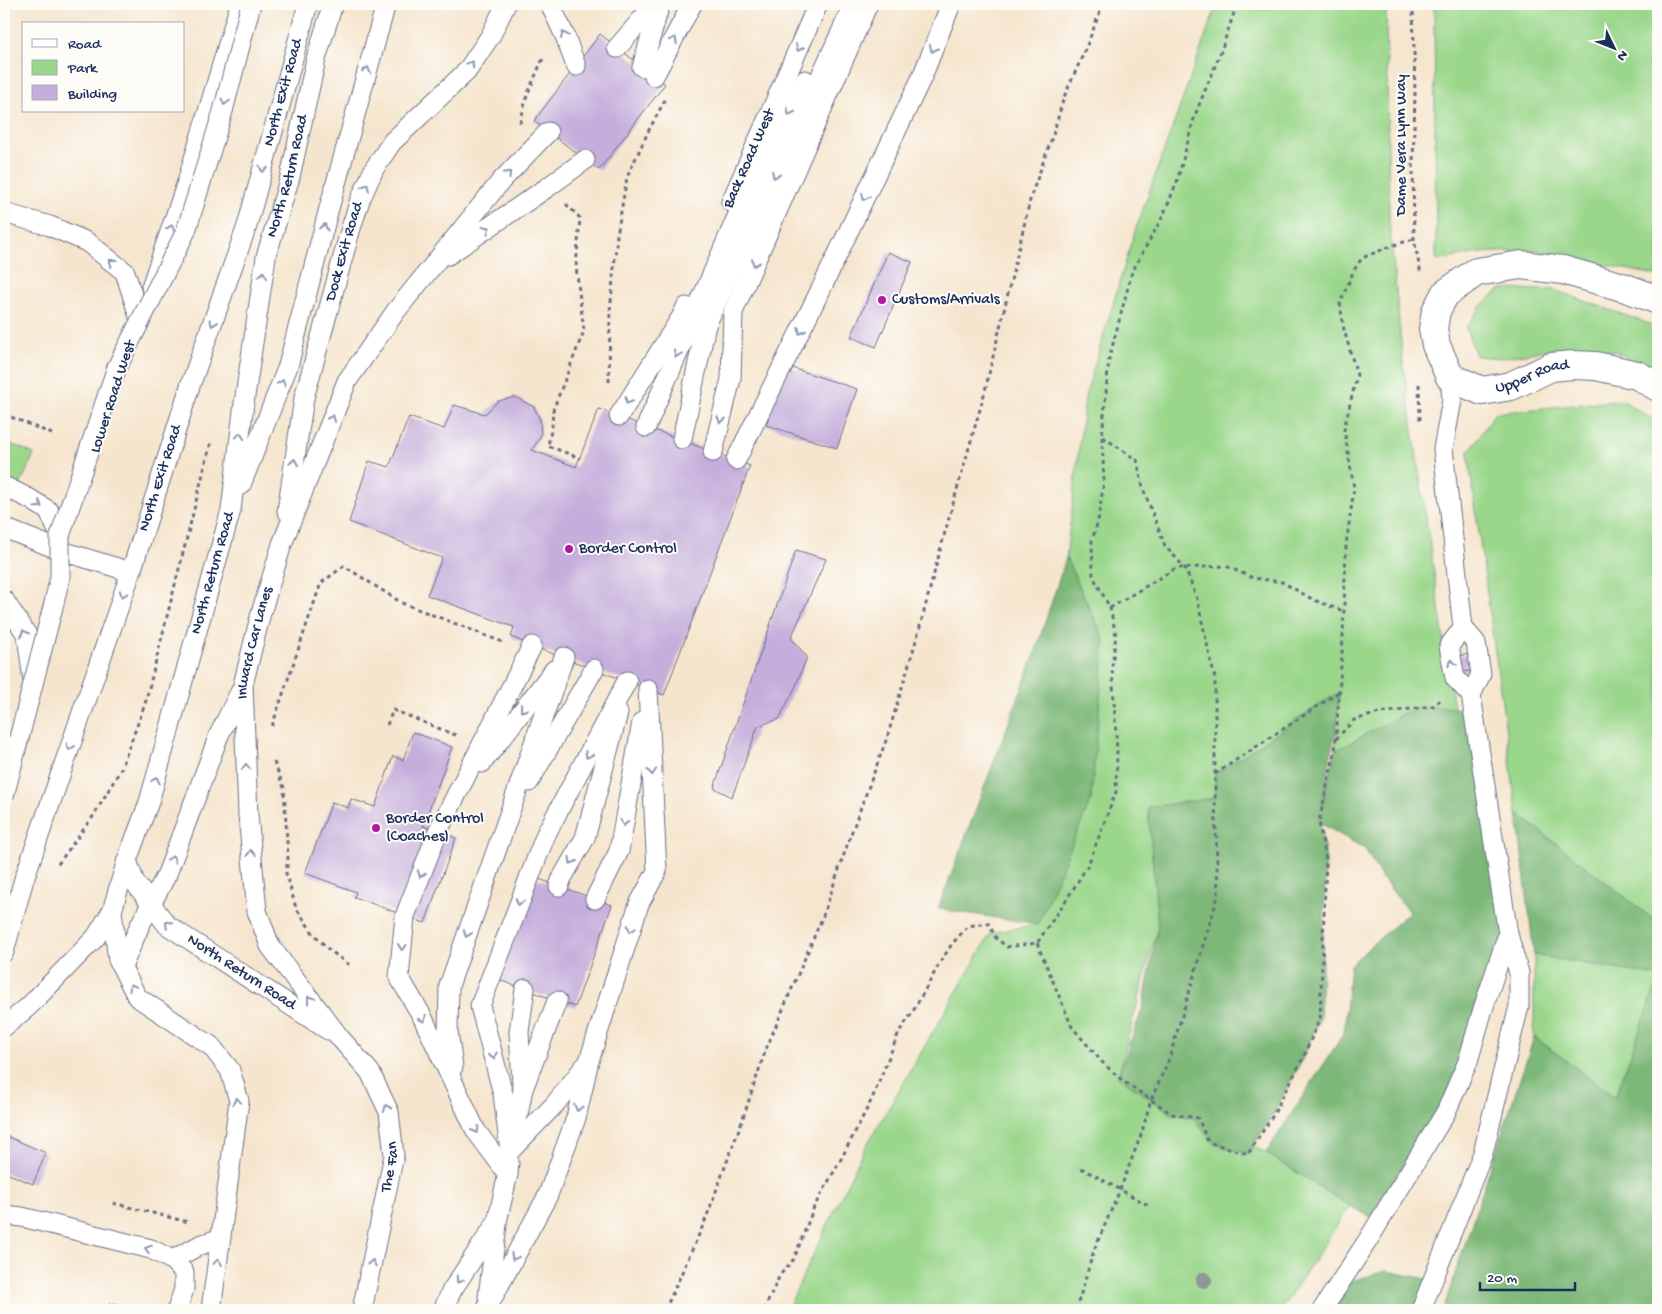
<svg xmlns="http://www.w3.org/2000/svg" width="1662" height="1314" viewBox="0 0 1662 1314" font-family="'Gochi Hand',sans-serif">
	<rect width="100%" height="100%" fill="#fdfcf7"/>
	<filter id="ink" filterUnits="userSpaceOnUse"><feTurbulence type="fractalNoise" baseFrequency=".02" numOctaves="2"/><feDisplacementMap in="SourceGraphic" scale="10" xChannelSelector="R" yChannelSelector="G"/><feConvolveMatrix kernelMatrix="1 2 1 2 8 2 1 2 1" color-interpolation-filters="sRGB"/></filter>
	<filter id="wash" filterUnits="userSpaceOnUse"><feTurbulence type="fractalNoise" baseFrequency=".0096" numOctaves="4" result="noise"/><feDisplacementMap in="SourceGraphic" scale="20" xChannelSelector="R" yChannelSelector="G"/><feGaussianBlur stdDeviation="1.12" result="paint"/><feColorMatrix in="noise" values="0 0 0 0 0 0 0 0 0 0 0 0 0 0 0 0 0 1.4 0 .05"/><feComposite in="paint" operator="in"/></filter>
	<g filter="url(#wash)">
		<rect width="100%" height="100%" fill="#f6e5ce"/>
		<!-- green -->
		<g fill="#9ad78b" stroke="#5a8374">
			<path d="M1217,4h169l3,215 14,143 51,346h-40l-79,43 4,-59 -124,106 -67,9 10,119 -40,150 148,77 84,53 -69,104h-494l74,-155 130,-222 47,-9 67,-282 -39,-84 19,-161 50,-166z"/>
			<path d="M1434,4h224v272l-122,-26 -57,3 -43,8z"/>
			<path d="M1501,289l53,1 104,37v47l-43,-23 -67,-1 -48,8 -24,-2 -10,-28 15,-22z"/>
			<path d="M1622,400l36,23v500l-141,-110 -49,-360 27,-40z"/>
			<path d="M4,441l30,13 -22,50 -8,-4z"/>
			<path d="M1534,955l124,21v6l-43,115 -81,-60z"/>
		</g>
		<!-- forest -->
		<g fill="#7bb877" stroke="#4b746a">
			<path d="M1066,558l39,84 -14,158 -53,124 -100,-15 95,-250z"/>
			<path d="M1339,692l-2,27 -15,87 13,-55 79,-43 19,-2 40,4 35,224 -40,127 -97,156 -21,-11 -84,-53 78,-120 6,-68 59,-53 -27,-34 -17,-29 -45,-26 6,37 -6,158 -18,42 -30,57 -24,37 -33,-10 -21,-26 -22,-4 -54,-38 25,-69 15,-81 -10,-119 67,-9v-24z"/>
			<path d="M1517,813l141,110v53l-124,-21z"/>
			<path d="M1658,982v328h-215l91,-273 81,60z"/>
			<path d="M1386,1271l47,9 -18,30h-93l18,-26z"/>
		</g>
		<g id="blocks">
			<!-- building -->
			<g fill="#c5aedb">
				<path d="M600,34l65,50 -66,86 -65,-49z"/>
				<path d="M888,252l24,10 -36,85 -25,-10z"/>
				<path d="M786,366l71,23 -20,59 -71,-23z"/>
				<path d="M515,397l19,10 6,13 1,15 -9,15 44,17 23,-58 151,57 -86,229 -132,-49 -21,-9 3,-10 -87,-32 15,-37 -93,-36 20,-61 20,6 20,-50 35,12 10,-24 31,9 13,-13z"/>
				<path d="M796,550l30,9 -35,79 16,19 -12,31 -16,31 -21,7 -26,71 -18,-9z"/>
				<path d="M1471,654l2,17 -13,1 -3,-16z"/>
				<path d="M413,732l39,15 -29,79 33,12 -31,85 -71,-26 2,-5 -51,-19 27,-71 16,6 3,-9 24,8 18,-51 10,4z"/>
				<path d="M536,878l76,27 -37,102 -76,-27z"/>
				<path d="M4,1135l42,18 -13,31 -29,-12z"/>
				<path d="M110,1303l27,7h-29z"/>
			</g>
		</g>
	</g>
	<g filter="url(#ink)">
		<use href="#blocks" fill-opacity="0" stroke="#686f85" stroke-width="1"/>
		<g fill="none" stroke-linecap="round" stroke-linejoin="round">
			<!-- service casing -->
			<g stroke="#686f85" stroke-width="21">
				<g id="service">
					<path d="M550,4l15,32 11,30"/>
					<path d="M617,48l38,-44"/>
					<path d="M642,67l18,-63"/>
					<path d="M654,76l38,-72"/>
					<path d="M731,202l87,-198"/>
					<path d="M4,213l46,13 37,16 38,30 15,48"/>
					<path d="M448,255l100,-68 37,-27"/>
					<path d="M151,287l36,-105 53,-178"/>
					<path d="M1450,377l2,23 -9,49 20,179 13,15 5,31 -10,21"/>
					<path d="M619,416l63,-100 4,-9"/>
					<path d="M646,427l97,-224 62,-123"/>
					<path d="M682,439l24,-114 148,-321"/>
					<path d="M713,452l18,-73 2,-67 135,-308"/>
					<path d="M736,460l86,-173 100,-210 29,-73"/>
					<path d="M241,485l47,-119 40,-154 58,-208"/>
					<path d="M4,486l26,13 19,12 11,25"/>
					<path id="s1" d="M287,511l17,-113 47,-170 9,-28 14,-31 18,-27 75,-71 24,-36 15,-31"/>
					<path d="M4,528l58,23 69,21"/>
					<path d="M4,600l23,35 6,46"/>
					<path d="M482,763l72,-93"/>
					<path d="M529,782l65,-113"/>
					<path d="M127,860l-15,51 6,49 19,37 74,49 19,24 9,31 -28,209"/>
					<path d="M559,886l3,-8 23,-40 33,-125"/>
					<path d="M595,899l24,-48 23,-129"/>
					<path id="s2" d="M4,952l20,-73 107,-307 59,-186 57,-160 61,-222"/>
					<path d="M122,967l18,-42 27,-51 52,-139 23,-47"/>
					<path d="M4,1027l25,-21 67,-69 16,-26"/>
					<path id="s3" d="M328,1030l-161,-105 -32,-42 -8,-23 22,-58 82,-292 13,-107 22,-146 24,-80 26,-118 17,-55"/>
					<path d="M453,1067l-5,-36 1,-45 115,-329"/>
					<path d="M522,1084l-3,-52 6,-43"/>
					<path d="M514,1135l9,-46 34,-88"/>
					<path d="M510,1151l-7,-57 -23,-88 66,-172 81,-153"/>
					<path d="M510,1151l45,-47 30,-38"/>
					<path d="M508,1174l-32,-43 -54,-115 -23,-39 6,-61 33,-85 94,-185"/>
					<path d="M4,1215l18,2 129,32 21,11 12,12v17l-7,21"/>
					<path d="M172,1260l28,-15 21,-7"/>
					<path d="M488,1297l9,-72"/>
					<path id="s4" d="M362,1310l32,-155 -5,-43 -19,-40 -30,-34 -70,-92 -13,-35 -9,-96 -5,-130 18,-72 21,-69 65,-163 49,-70 105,-130 47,-49"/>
					<path d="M443,1310l9,-20 45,-68 11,-48 1,-12"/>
					<path d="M486,1310l62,-115 28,-77 13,-57 50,-157 18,-33 -9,-182"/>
					<path d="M1322,1310l46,-70 78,-128 22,-51 15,-52 25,-75"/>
					<path d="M1421,1310l62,-157 36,-147v-33l-11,-39 -37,-239 -16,-17 -6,-32 14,-18"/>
				</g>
			</g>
			<!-- tertiary casing -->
			<g stroke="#686f85" stroke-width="30">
				<g id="tertiary">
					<path id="s5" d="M1658,300l-32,-12 -63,-18 -42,-5 -45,7 -31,22 -9,17 -3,18 3,16 14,32 32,14 29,-5 40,-19 22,-2 23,1 41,9 21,12"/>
				</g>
			</g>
			<!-- path -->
			<g stroke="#686f85" stroke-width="3" stroke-dasharray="4 4" stroke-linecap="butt">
				<path d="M1413,4l2,91 -2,70 1,74 7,36"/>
				<path d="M520,123l7,-28 17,-39"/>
				<path d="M566,204l14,14 -4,49 8,64 -31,79 -1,16 -4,20 32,12"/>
				<path d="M609,382l1,-70 7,-77 10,-58 22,-47 17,-32"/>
				<path d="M1419,384l1,36"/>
				<path d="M4,414l48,20"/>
				<path d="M1110,608l66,-40 50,-2 27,12 29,4 32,18 29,11"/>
				<path d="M387,725l6,-15 65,26"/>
				<path d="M272,726l49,-143 23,-17 58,37 103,40"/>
				<path d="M1336,739l18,-19 25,-7 54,-7 7,-6"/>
				<path d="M274,762l10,26 4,70 -2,15 10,35 17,25 15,16 24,18"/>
				<path d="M1215,774l124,-82"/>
				<path d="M58,864l34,-46 29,-49 24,-65 66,-262"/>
				<path d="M1037,943l35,84 30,35 21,19 49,33 26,4 10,24 40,12 24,-37 30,-57 18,-42 6,-158 -7,-38 16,-71 8,-113 3,-93 8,-57 -10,-59 13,-54 -13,-45 -4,-27 14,-33 8,-12 32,-13 20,-6"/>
				<path d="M1081,1168l67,37"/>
				<path d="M113,1203l75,19"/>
				<path d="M665,1310l40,-89 38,-103 23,-69 57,-133 28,-82 36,-96 31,-104 27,-102 39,-137 47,-199 22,-61 11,-38 22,-49 17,-44"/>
				<path d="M764,1310l16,-35 14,-16 20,-52 26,-46 32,-62 27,-67 13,-19 29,-52 11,-17 16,-18 20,-3 8,15 11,9 30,-4 30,-44 21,-34 28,-73 1,-40 -5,-86 4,-31 -6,-27 -17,-32 -1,-36 6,-19 6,-40 -2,-44 7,-78 23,-87 31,-56 14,-34 18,-67 25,-61 17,-50"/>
				<path d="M1076,1310l18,-60 26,-60 22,-58 9,-32 18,-41 49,-163 -3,-98v-119l-18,-80 -12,-31 -20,-22 -22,-58 -6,-28 -34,-23"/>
			</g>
			<!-- service -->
			<use href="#service" stroke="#fff" stroke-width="19"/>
			<!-- tertiary -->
			<use href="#tertiary" stroke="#fff" stroke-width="28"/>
			<!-- service-bridge casing -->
			<g stroke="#686f85" stroke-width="21" stroke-linecap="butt">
				<path id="service-bridge" d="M4,796l50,-193 6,-26v-41l57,-169 69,-136 37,-120 28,-107"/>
			</g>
			<!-- service-bridge -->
			<use href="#service-bridge" stroke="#fff" stroke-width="19"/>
		</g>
		<!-- trees -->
		<circle fill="#8f9896" cx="1204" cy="1280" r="8"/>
		<!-- one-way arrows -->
		<defs><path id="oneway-chevron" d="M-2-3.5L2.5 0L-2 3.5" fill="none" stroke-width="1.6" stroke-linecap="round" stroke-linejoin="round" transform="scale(1.25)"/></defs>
		<g stroke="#8d97ae">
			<use href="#oneway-chevron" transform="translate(564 35) rotate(-113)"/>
			<use href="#oneway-chevron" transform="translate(674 40) rotate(-63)"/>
			<use href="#oneway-chevron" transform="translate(799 48) rotate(114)"/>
			<use href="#oneway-chevron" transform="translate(933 49) rotate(112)"/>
			<use href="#oneway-chevron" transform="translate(471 64) rotate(-55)"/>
			<use href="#oneway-chevron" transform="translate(367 70) rotate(-75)"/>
			<use href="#oneway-chevron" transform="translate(225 102) rotate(105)"/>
			<use href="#oneway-chevron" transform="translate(790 112) rotate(117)"/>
			<use href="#oneway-chevron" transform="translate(263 169) rotate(105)"/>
			<use href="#oneway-chevron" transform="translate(508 174) rotate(-46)"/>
			<use href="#oneway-chevron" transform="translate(775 175) rotate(115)"/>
			<use href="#oneway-chevron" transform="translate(366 187) rotate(-65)"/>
			<use href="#oneway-chevron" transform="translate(865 197) rotate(115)"/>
			<use href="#oneway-chevron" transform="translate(324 227) rotate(-76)"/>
			<use href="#oneway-chevron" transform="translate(171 228) rotate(-71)"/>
			<use href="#oneway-chevron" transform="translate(487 229) rotate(-34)"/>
			<use href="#oneway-chevron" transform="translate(112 262) rotate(-142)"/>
			<use href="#oneway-chevron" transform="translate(755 263) rotate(114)"/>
			<use href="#oneway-chevron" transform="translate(263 275) rotate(-82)"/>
			<use href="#oneway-chevron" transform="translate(213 323) rotate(109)"/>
			<use href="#oneway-chevron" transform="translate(801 331) rotate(117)"/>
			<use href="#oneway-chevron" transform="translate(677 354) rotate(113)"/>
			<use href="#oneway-chevron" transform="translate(282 383) rotate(-68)"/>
			<use href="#oneway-chevron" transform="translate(628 401) rotate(123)"/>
			<use href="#oneway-chevron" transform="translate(332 418) rotate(-68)"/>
			<use href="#oneway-chevron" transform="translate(721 420) rotate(104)"/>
			<use href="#oneway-chevron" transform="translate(240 436) rotate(-83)"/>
			<use href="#oneway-chevron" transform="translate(294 462) rotate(-81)"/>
			<use href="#oneway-chevron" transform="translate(39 505) rotate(32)"/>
			<use href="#oneway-chevron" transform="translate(123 594) rotate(109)"/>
			<use href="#oneway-chevron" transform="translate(24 633) rotate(-116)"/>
			<use href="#oneway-chevron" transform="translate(1452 663) rotate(-99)"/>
			<use href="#oneway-chevron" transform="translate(523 709) rotate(128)"/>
			<use href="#oneway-chevron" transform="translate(70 747) rotate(109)"/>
			<use href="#oneway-chevron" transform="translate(588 755) rotate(118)"/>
			<use href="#oneway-chevron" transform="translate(246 767) rotate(-92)"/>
			<use href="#oneway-chevron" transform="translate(652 772) rotate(87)"/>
			<use href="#oneway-chevron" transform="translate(156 780) rotate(-74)"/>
			<use href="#oneway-chevron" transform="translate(624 823) rotate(100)"/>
			<use href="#oneway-chevron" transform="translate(251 853) rotate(-95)"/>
			<use href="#oneway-chevron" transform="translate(172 859) rotate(-69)"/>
			<use href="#oneway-chevron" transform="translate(572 861) rotate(120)"/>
			<use href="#oneway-chevron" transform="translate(421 874) rotate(111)"/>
			<use href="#oneway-chevron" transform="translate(519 902) rotate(110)"/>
			<use href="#oneway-chevron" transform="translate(168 924) rotate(-137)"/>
			<use href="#oneway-chevron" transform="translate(631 929) rotate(108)"/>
			<use href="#oneway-chevron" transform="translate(467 934) rotate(110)"/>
			<use href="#oneway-chevron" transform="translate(402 947) rotate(96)"/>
			<use href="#oneway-chevron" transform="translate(132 987) rotate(-118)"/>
			<use href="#oneway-chevron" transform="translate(310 999) rotate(-127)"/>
			<use href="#oneway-chevron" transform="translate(423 1019) rotate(63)"/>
			<use href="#oneway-chevron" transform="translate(493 1056) rotate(76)"/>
			<use href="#oneway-chevron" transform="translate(237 1101) rotate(-95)"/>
			<use href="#oneway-chevron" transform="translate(387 1108) rotate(-112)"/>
			<use href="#oneway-chevron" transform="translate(578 1108) rotate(103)"/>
			<use href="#oneway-chevron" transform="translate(476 1130) rotate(60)"/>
			<use href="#oneway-chevron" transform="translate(148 1249) rotate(-162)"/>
			<use href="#oneway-chevron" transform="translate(514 1257) rotate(118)"/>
			<use href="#oneway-chevron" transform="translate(218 1262) rotate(-82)"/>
			<use href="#oneway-chevron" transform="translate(372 1263) rotate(-78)"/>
			<use href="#oneway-chevron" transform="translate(459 1280) rotate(124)"/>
		</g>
	</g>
	<!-- markers -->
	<g fill="#b5179e" stroke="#fdfcf7" stroke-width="2">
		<circle cx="882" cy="300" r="5"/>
		<circle cx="569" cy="549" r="5"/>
		<circle cx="376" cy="828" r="5"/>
	</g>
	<g text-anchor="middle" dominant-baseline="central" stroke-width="4" stroke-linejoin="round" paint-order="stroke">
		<!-- street labels -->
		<g font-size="16" fill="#1b2f5e" stroke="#fdfcf7">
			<text stroke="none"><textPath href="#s2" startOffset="904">North Exit Road</textPath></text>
			<text transform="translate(1402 145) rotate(-90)">Dame Vera Lynn Way</text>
			<text transform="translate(750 159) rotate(-66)">Back Road West</text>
			<text stroke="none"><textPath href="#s3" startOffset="974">North Return Road</textPath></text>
			<text stroke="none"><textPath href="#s1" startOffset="266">Dock Exit Road</textPath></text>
			<text stroke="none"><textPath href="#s5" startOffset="402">Upper Road</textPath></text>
			<text transform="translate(114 397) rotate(-72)">Lower Road West</text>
			<text stroke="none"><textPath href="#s2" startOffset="499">North Exit Road</textPath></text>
			<text stroke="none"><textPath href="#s3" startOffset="569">North Return Road</textPath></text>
			<text stroke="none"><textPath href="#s4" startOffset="714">Inward Car Lanes</textPath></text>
			<text transform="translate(241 973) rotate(33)">North Return Road</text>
			<text stroke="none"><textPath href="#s4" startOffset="146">The Fan</textPath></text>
		</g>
		<!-- poi labels -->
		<g font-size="16" fill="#1b2f5e" stroke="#fdfcf7" text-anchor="start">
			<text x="892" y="300">Customs/Arrivals</text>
			<text x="579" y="549">Border Control</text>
			<text x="386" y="819">Border Control<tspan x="386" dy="18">(Coaches)</tspan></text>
		</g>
	</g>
	<!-- margin -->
	<rect width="1662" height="1314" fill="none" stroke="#fdfcf7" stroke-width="20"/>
	<!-- legend -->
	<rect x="22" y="22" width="162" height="90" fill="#fdfcf7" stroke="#a3aaba"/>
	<rect x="32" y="39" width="25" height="8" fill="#ffffff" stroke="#a3aaba"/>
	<text x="68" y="48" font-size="15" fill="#1b2f5e">Road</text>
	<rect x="32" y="60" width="25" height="15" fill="#9ad78b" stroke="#a3aaba"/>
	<text x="68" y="72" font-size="15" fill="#1b2f5e">Park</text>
	<rect x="32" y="85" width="25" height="15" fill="#c5aedb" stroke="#a3aaba"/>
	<text x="68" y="98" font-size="15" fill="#1b2f5e">Building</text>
	<!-- north arrow -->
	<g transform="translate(1614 48) rotate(133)" stroke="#fdfcf7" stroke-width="4" paint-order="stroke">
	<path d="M0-4L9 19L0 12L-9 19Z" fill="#1b2f5e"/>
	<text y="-8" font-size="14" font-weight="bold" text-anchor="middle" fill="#1b2f5e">N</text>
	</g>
	<!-- scale -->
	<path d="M1480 1282v8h95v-8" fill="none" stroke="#1b2f5e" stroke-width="2.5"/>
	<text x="1487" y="1282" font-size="15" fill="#1b2f5e" stroke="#fdfcf7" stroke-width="4" paint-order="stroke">20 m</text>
</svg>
